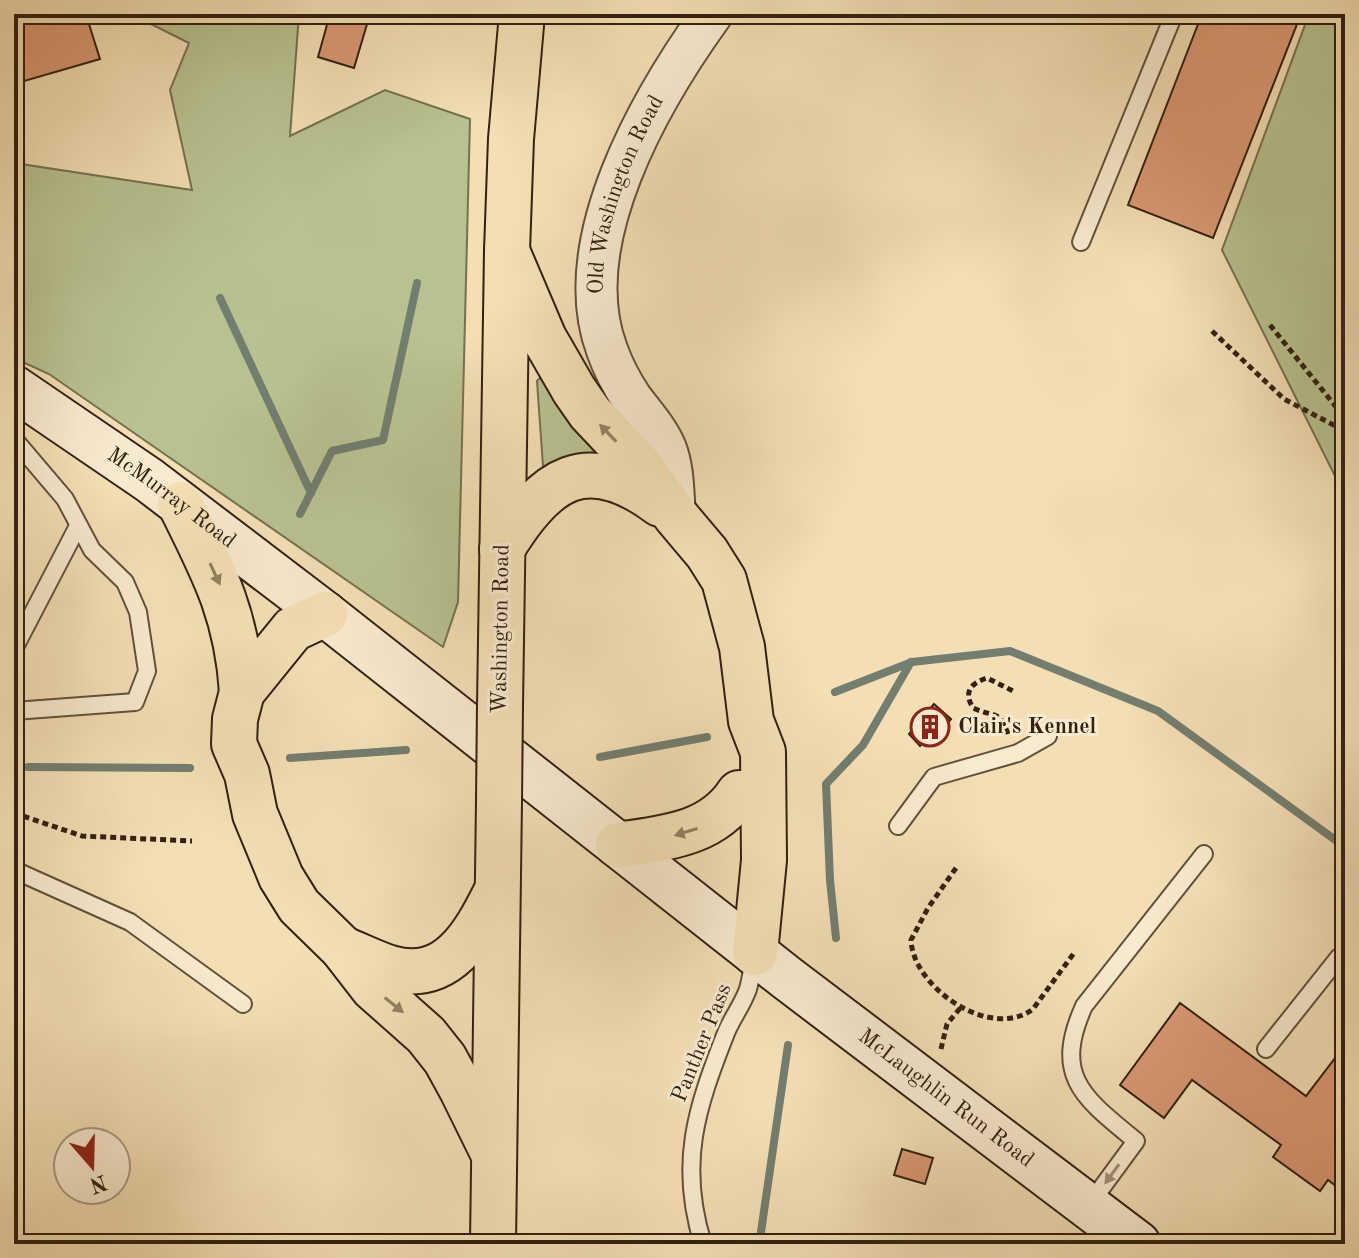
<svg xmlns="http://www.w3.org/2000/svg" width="1359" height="1258" viewBox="0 0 1359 1258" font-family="'Old Standard TT',serif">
	<rect width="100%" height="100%" fill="#f4dfb5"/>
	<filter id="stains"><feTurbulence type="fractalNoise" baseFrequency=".0025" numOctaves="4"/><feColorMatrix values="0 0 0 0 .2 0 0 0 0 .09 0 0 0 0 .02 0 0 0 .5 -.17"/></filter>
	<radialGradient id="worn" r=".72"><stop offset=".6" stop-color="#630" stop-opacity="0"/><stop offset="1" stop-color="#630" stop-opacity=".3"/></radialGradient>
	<!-- green -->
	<g fill="#b8c290" stroke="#757150" stroke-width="2">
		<path d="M131,14h168l-9,122 95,-46 85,29 -12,483 -15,45 -394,-273 -35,-16v-195l178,27 -22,-100 19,-47z"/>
		<path d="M1309,14h36v482l-123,-246z"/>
		<path d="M540,378l5,2 52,71 -2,4 -47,13 -5,-2 -6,-85z"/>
	</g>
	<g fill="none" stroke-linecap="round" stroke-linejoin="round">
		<!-- stream -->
		<g stroke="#727e6f" stroke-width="8">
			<path d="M220,298l91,195"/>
			<path d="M300,514l32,-63 51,-11 34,-157"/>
			<path d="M835,692l77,-30 98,-11 148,60 187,136"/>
			<path d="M600,757l107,-20"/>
			<path d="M290,758l116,-8"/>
			<path d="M28,767l162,1"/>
			<path d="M836,938l-6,-58 -4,-96 37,-39 48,-83"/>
			<path d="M760,1239l28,-194"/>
		</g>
	</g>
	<!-- building -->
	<g fill="#da9973" stroke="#322011" stroke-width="2">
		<path d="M32,14h43l3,10 10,-3 12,38 -86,25v-60l19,-6z"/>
		<path d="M330,14h40l-16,54 -36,-11z"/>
		<path d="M1202,14h99l-88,224 -85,-33z"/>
		<path d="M934,704l17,15 -19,23 -5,-4 -7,8 -11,-12z"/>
		<path d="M1180,1003l126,93 39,-51v148l-17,-13 -8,11 -47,-34 8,-12 -89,-65 -28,38 -44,-33z"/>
		<path d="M902,1149l31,9 -8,26 -31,-9z"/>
	</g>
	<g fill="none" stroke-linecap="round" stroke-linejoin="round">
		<!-- service casing -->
		<g stroke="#62503a" stroke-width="20">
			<g id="service">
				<path d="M1081,242l93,-228"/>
				<path d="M14,439l51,60 27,51 33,32 13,30 9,59 -12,31 -121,9"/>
				<path d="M14,649l64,-123"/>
				<path d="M898,826l36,-49 84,-24 30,-17"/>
				<path d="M14,870l116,52 113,82"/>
				<path d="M1266,1049l73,-92"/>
				<path d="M1089,1205l47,-64c-52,-43 -84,-64 -52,-135l120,-152"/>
				<path d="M703,1244c-25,-80 -7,-135 23,-211 6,-15 17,-29 22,-44 3,-10 4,-21 6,-31"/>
			</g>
		</g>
		<!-- tertiary casing -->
		<g stroke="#62503a" stroke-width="44">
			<g id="tertiary">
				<path id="s1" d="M675,515c-2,-22 -1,-45 -9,-66 -8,-19 -22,-34 -34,-50 -10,-15 -19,-32 -25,-49 -40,-107 43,-250 105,-336"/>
			</g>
		</g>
		<!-- secondary casing -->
		<g stroke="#322011" stroke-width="48">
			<g id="secondary">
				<path id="s2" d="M14,388l135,92 176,134 462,364 351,266"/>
			</g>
		</g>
		<!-- primary casing -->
		<g stroke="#322011" stroke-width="48">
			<g id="primary">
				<path d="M507,251l37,87 30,52 16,23 51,54 34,48 32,38 17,27 18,67 9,74 12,31 1,108 -9,93"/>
				<path d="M180,504c34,68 57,111 62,188"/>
				<path d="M502,549c43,-71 84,-100 158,-45"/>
				<path d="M325,614l-32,15 -51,63 -7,27 -1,25 13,30 8,40 26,63 18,29 43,42 31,40 53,47 19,24 17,31 32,65"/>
				<path d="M500,705l7,-454 4,-112 11,-125"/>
				<path d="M618,845c46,-7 94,-10 121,-52"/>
				<path d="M343,949c16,6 31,14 47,19 58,17 85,-34 106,-76"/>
				<path d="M493,1244l6,-443"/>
			</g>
		</g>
		<!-- path -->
		<g stroke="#322011" stroke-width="5" stroke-dasharray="6 4" stroke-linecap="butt">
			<path d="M1270,325l75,93"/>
			<path d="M1212,331l72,68 61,32"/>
			<path d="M1008,734c-9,-25 -13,-16 -35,-26 -10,-16 -2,-25 14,-30l28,14"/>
			<path d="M14,813l68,23 110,5"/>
			<path d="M956,868l-28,40 -17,32c2,48 80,101 122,69l41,-56"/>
			<path d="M941,1049l6,-25 15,-18"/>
		</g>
		<!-- service -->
		<use href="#service" stroke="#f8eacf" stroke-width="16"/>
		<!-- tertiary -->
		<use href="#tertiary" stroke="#f8eacf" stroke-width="40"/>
		<!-- secondary -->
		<use href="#secondary" stroke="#f8eacf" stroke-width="44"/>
		<!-- primary -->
		<use href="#primary" stroke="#f4dfb5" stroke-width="44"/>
		<!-- primary-bridge casing -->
		<g stroke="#322011" stroke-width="48" stroke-linecap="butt">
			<path id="primary-bridge" d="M499,801l1,-96"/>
		</g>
		<!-- primary-bridge -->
		<use href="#primary-bridge" stroke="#f4dfb5" stroke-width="44"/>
	</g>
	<!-- one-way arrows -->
	<defs><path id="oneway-solid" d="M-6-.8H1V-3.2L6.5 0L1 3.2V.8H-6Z" transform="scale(2)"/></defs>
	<g fill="#938063">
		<use href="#oneway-solid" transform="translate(608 433) rotate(-134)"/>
		<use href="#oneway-solid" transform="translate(215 574) rotate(65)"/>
		<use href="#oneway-solid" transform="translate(686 832) rotate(163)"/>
		<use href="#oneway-solid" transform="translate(394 1005) rotate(39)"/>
	</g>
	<use fill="#9f8f7a" href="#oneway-solid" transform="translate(1112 1174) rotate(126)"/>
	<!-- icons -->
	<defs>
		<g id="building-ring" transform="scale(2)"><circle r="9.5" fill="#f8eacf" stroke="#8f2418" stroke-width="1.5"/><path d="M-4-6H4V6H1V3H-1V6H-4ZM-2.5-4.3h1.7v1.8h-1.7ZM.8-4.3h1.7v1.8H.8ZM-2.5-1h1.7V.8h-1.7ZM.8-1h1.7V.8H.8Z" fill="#8f2418"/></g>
	</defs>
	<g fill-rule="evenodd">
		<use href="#building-ring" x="930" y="727"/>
	</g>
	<g text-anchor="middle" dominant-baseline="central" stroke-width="6" stroke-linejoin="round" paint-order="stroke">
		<!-- street labels -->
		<g font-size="22" fill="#322011" stroke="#f8eacf">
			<text stroke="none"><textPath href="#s1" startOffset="344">Old Washington Road</textPath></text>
			<text stroke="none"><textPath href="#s2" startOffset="192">McMurray Road</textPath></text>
			<text transform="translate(501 629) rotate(-89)">Washington Road</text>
			<text transform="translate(702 1043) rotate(-68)">Panther Pass</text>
			<text stroke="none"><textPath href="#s2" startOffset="1172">McLaughlin Run Road</textPath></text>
		</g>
		<!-- poi labels -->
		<g font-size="22" font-weight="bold" fill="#322011" stroke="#f8eacf" text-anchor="start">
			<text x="958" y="727">Clair's Kennel</text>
		</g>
	</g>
	<!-- margin -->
	<rect width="1359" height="1258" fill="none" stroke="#f4dfb5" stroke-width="48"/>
	<rect x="16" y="16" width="1327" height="1226" fill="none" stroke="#322011" stroke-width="4"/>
	<rect x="24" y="24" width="1311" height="1210" fill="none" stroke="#322011" stroke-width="2"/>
	<!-- north arrow -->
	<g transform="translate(92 1166) rotate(160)"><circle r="38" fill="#f8eacf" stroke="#a99983" stroke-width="2"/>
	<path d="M0-6L14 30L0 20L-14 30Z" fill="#8f2418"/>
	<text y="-12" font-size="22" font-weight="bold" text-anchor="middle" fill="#322011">N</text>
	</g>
	<rect width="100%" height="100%" filter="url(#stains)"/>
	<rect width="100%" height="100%" fill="url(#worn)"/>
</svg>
